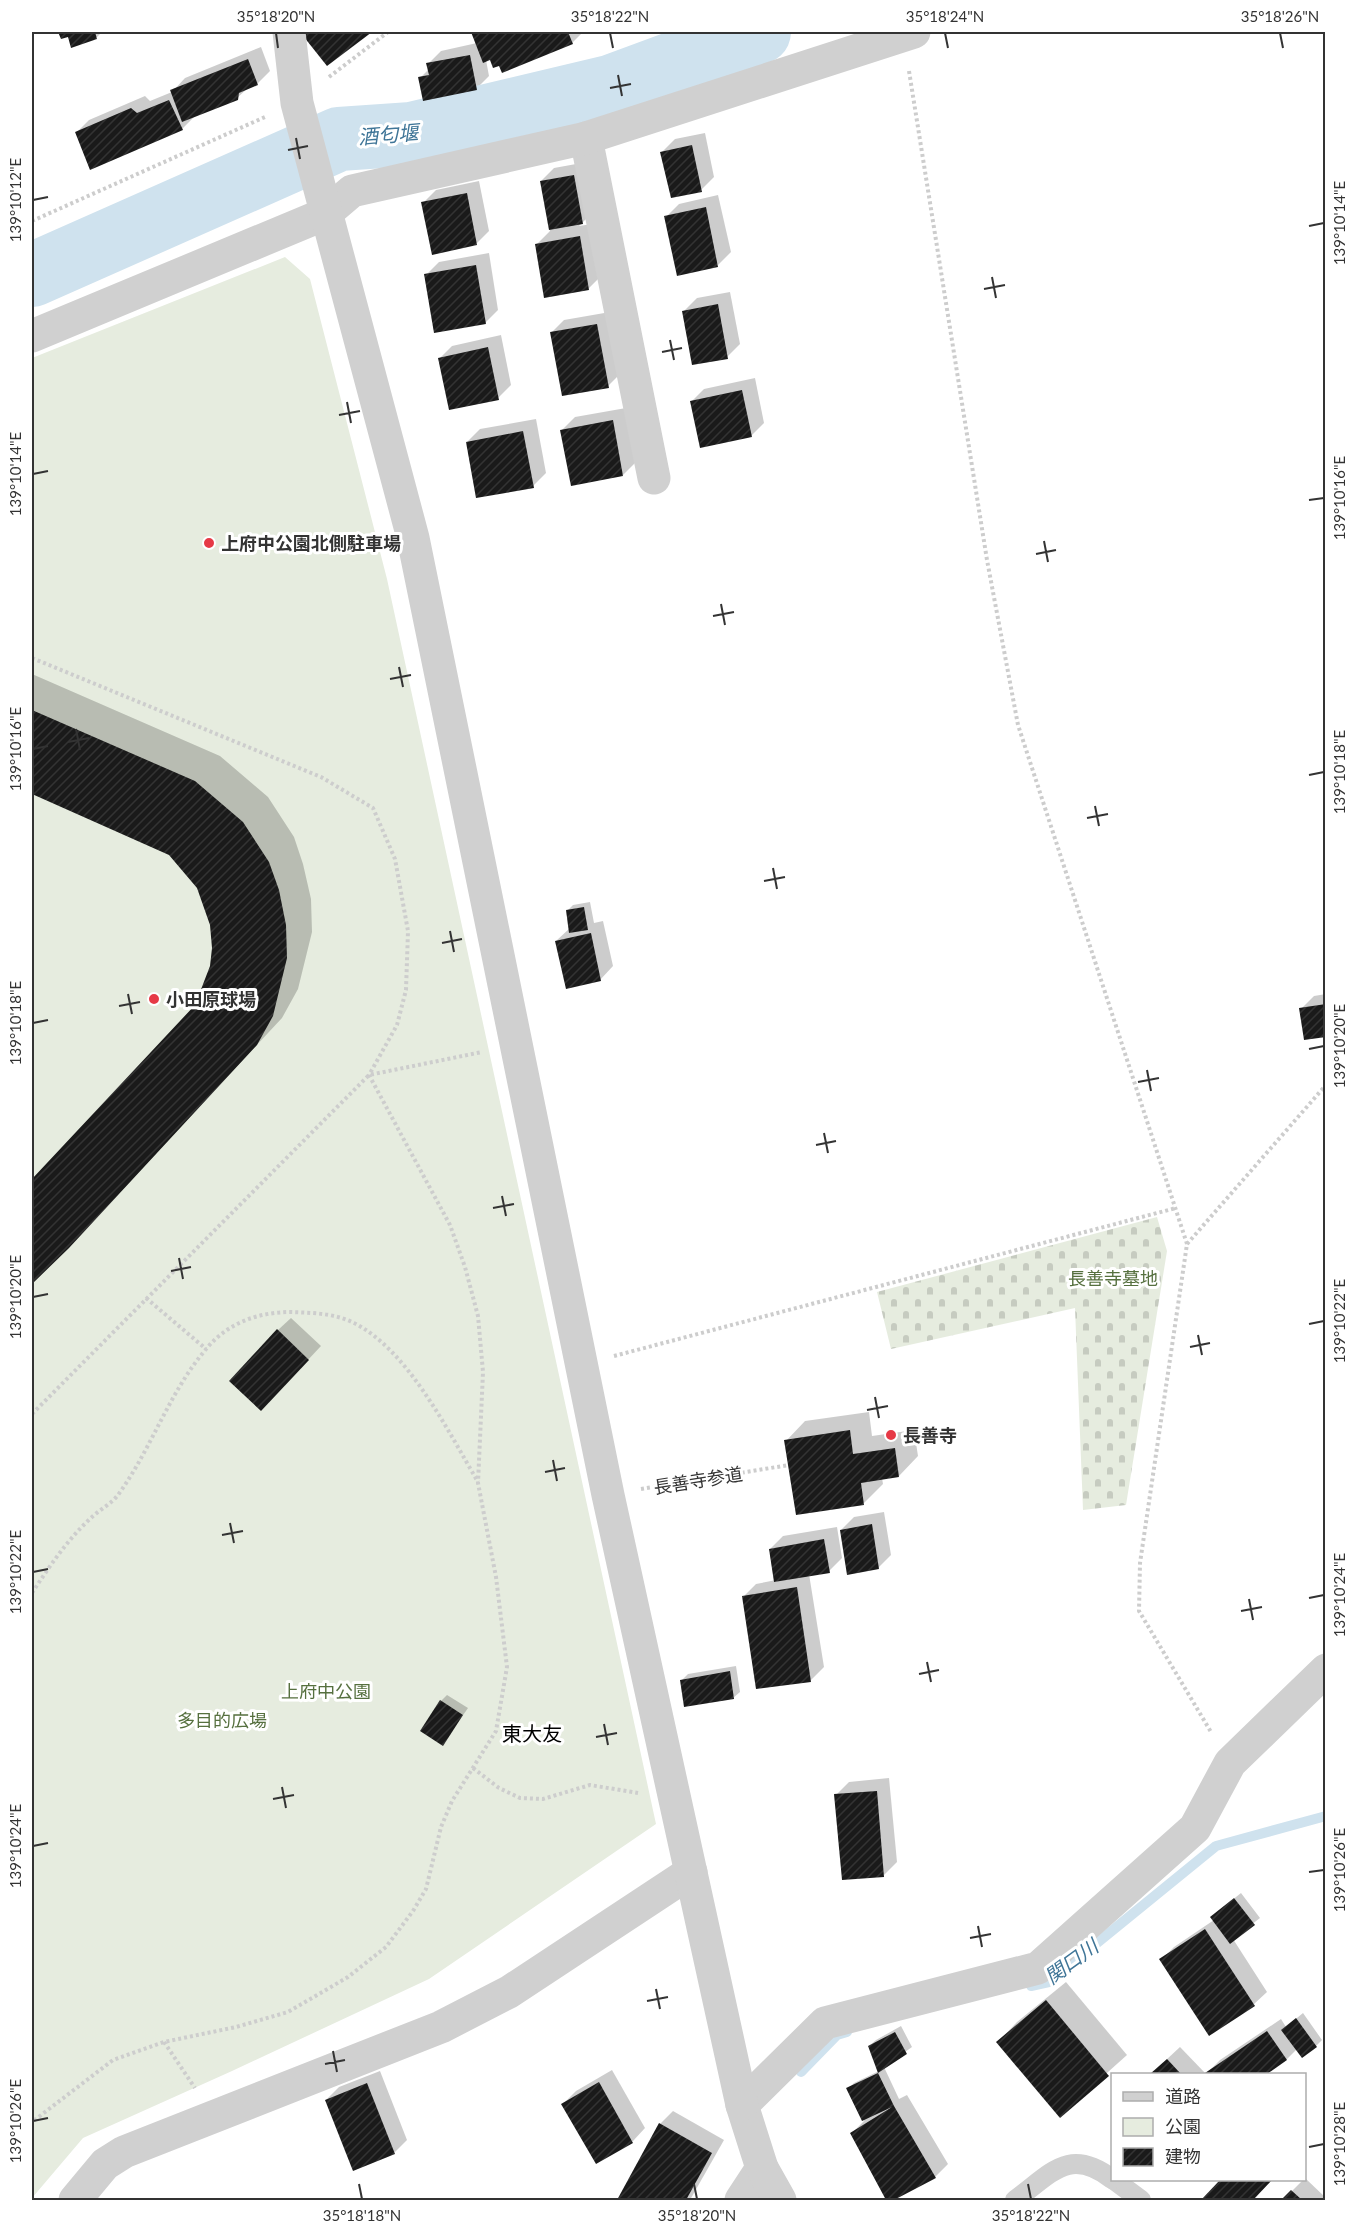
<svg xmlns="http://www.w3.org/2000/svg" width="1357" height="2232" viewBox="0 0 1357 2232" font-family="Lato,'Noto Sans JP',sans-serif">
	<defs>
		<pattern id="cemetery-stones" width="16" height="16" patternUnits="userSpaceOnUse" patternTransform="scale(1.5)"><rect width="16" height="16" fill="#e6ecdf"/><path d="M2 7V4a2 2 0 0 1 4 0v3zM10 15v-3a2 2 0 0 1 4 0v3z" fill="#c6cbc0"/></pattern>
		<pattern id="building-hatch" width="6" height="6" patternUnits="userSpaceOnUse" patternTransform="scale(1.5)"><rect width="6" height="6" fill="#1a1a1a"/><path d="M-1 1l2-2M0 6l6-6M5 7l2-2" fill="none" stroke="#333"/></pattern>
	</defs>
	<rect width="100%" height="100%" fill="#fff"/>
	<!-- cemetery -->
	<path fill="url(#cemetery-stones)" d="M1157,1217l10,34 -41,254 -43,5 -8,-202 -184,41 -14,-57z"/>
	<!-- park -->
	<path fill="#e6ecdf" d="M285,257l25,22 77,300 269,1245 -227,155 -197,92 -149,67 -51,60v-1840z"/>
	<!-- shadow -->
	<g fill="#0003">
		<path d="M59,32h43l-5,5 -25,9 -4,-11 -6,2z"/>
		<path d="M304,32h66l-43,32z"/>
		<path d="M473,32h110l-11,11 -72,21 -9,-6 -5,2 3,16 -13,13 -56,-11 9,-9 -1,-5 13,-13 36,-8z"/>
		<path d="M261,47l9,24 -13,13 -8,3 -12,11 -42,18 -13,13 -106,4 13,-13 56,-24 5,5 22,-9 13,-14z"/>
		<path d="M705,133l9,44 -13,13 -39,-38 13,-13z"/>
		<path d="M587,162l8,48 -16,16 13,-2 9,52 -13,13 -51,-45 13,-13 -9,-50 13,-13z"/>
		<path d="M479,181l10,50 -13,13 -53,-41 13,-13z"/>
		<path d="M718,195l13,57 -13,13 -52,-48 13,-13z"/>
		<path d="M489,253l9,57 -13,13 -59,-48 13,-13z"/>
		<path d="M730,292l10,52 -13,13 -43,-46 13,-13z"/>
		<path d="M610,312l11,61 -13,13 -57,-53 13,-13z"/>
		<path d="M501,335l10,50 -13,13 -59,-39 13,-13z"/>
		<path d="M755,378l9,45 -13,13 -60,-34 13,-13z"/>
		<path d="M626,408l10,54 -13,13 -61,-45 13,-13z"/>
		<path d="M536,419l10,54 -13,13 -66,-44 13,-13z"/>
		<path d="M32,674l188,82 48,41 26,40 9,27 8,35 1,33 -14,57 -16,29 -188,202 -62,62v-101l165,-175 15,-39 2,-19 -2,-23 -13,-37 -29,-34 -138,-62z"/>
		<path d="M590,902l4,21 9,-2 10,45 -13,14 -44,-39 14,-13 -3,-17 6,-6z"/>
		<path d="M1326,994v41l-25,-26 13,-13z"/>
		<path d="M291,1318l30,28 -47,50 4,-66z"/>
		<path d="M869,1412l3,24 42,-6 4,26 -19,20 -17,2 1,6 -20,20 -77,-63 19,-20z"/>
		<path d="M884,1512l7,43 -13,13 -37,-38 13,-13z"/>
		<path d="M837,1527l5,31 -13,13 -20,3 15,93 -13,13 -68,-83 13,-13 20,-4 -6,-31 13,-13z"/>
		<path d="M736,1666l4,26 -7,6 -51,-18 6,-6z"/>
		<path d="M447,1695l21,13 -25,36 -2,-43z"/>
		<path d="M889,1778l8,84 -13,13 -48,-80 13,-13z"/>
		<path d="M1241,1893l19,25 -27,21 34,53 -13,12 -93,-44 13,-13 40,-27 -3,-3z"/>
		<path d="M1066,1982l61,73 -67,60 -62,-73 19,-20z"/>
		<path d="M1303,2013l19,27 -6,6 -19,3 -10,10 -23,15h-58l14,-14 61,-41 5,8z"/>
		<path d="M901,2026l11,21 -28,20 15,32 8,-4 41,69 -13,13 -47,23 -36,-67 12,-12 -16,-32 6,-6 25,-12 -10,-25 7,-6z"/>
		<path d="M1180,2047l26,27h-55z"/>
		<path d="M612,2070l33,58 -12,13 -36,21 -34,-58 13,-13z"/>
		<path d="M380,2071l27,69 -13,13 -68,-53 13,-13z"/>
		<path d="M673,2111l51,29 -34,60h-72l42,-76z"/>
		<path d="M1305,2178l21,20v2h-43z"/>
		<path d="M1222,2180h50l-19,20h-50z"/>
	</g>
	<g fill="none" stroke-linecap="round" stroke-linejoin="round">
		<!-- stream -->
		<g stroke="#cfe2ee" stroke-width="10">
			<path d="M1031,1986l18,-4 167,-136 110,-30"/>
			<path d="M801,2072l36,-37 10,-3"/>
		</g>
		<!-- river -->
		<path stroke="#cfe2ee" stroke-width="64" d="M32,275l307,-136 73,-5 198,-47 149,-55"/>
	</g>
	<!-- building -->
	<g fill="url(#building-hatch)">
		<path d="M58,32h37l2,7 -26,9 -3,-11 -7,2z"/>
		<path d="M300,32h72l-45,34z"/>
		<path d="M471,32h97l5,12 -71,29 -3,-7 -6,2 -3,-8 -7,3z"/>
		<path d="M470,55l7,35 -54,11 -5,-24 11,-2 -3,-12z"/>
		<path d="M248,59l10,26 -19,8 -1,7 -56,22 -12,-32z"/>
		<path d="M169,100l14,30 -93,40 -15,-38 56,-24 6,5z"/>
		<path d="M692,145l10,47 -31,6 -11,-46z"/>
		<path d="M574,175l9,49 -34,6 -9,-49z"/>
		<path d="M467,193l10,52 -45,10 -11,-53z"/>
		<path d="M706,207l12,60 -41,9 -13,-60z"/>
		<path d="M580,236l9,54 -45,8 -9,-54z"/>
		<path d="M476,265l10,59 -52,9 -10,-59z"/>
		<path d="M718,304l10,55 -36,6 -10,-54z"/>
		<path d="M597,324l12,64 -47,8 -12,-64z"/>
		<path d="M488,347l11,53 -50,10 -11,-52z"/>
		<path d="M742,390l10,47 -52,11 -10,-47z"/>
		<path d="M613,420l10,56 -52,10 -11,-56z"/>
		<path d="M523,431l11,57 -58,10 -10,-56z"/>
		<path d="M32,710l163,71 48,41 26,40 10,28 7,35 1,33 -14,58 -16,29 -188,203 -37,36v-105l163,-174 15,-39 2,-18 -2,-23 -13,-37 -28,-33 -137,-61z"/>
		<path d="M584,907l4,23 -19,3 -3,-23z"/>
		<path d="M591,933l10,48 -35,8 -11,-48z"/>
		<path d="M1326,1004v33l-22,3 -5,-32z"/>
		<path d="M277,1329l32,31 -48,51 -32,-30z"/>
		<path d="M850,1430l3,24 42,-6 4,29 -38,6 3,22 -68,10 -12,-75z"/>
		<path d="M872,1524l7,45 -32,6 -7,-45z"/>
		<path d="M824,1539l6,34 -56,9 -5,-33z"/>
		<path d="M797,1587l14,95 -55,7 -14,-93z"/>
		<path d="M730,1671l4,28 -50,8 -4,-27z"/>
		<path d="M440,1700l23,15 -20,31 -23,-15z"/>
		<path d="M877,1791l7,86 -42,3 -8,-86z"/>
		<path d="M1234,1898l21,27 -25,19 -20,-27z"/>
		<path d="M1205,1929l50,77 -46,30 -50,-77z"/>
		<path d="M1046,2000l63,76 -49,42 -64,-76z"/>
		<path d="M1296,2018l21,29 -15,11 -21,-28z"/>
		<path d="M1267,2031l20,29 -20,14h-61l-1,-1z"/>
		<path d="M895,2032l12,22 -29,19 -10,-27z"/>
		<path d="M1167,2059l14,15h-31z"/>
		<path d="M878,2073l16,33 42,72 -42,22h-8l-36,-67 42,-26 -30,14 -16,-33z"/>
		<path d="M599,2082l34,61 -37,21 -35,-60z"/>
		<path d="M367,2083l28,71 -42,17 -28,-71z"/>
		<path d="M659,2123l53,30 -26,47h-69z"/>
		<path d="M1220,2180h49l2,1 -18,19h-52z"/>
		<path d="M1291,2190l11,10h-21z"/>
	</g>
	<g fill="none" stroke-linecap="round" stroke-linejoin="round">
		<!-- path -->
		<g stroke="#cdcdcd" stroke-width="4" stroke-dasharray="3 3" stroke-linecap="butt">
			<path d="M909,71l78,489 31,165 169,519 -47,319 -1,48 72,121"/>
			<path d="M329,77l59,-45"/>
			<path d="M32,221l233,-104"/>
			<path d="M32,658l289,119 52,31 22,51 13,72 -2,59 -9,35 -28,50 81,150 15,42 13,49 5,56 -5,111 18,94 11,90 -11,64 -44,70 -11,26 -15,62 -13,22 -27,36 -38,30 -60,35 -52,15 -72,15 -51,18 -81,62"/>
			<path d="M1187,1244l139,-159"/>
			<path d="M146,1298l60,51"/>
			<path d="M614,1356l562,-148"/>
			<path d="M32,1414l337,-339 113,-23"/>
			<path d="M641,1489l148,-24"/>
			<path d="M32,1593c17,-26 35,-53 59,-75 8,-8 20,-14 27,-23 34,-47 51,-103 89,-147 22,-26 52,-36 85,-36 21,1 42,1 62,11 54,27 94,108 124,159"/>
			<path d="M473,1768l26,20 21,10 23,1 47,-14 48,8"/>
			<path d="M164,2042l31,46"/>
		</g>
		<!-- service -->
		<g stroke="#d0d0d0" stroke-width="20">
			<path d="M1114,2180l27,20"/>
			<path d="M1015,2200c36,-26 54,-54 97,-21"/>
		</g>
		<!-- minor -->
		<g stroke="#d0d0d0" stroke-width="33">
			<path d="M586,138l68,340"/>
			<path d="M32,336l293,-122 27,-23 234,-53 328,-106"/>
			<path d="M75,2200l30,-36 19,-12 317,-125 68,-35 182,-120"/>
			<path d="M741,2200l21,-32"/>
			<path d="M780,2200l-18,-32 -20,-63 83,-82 213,-55 157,-140 35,-65 96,-93"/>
		</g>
		<!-- tertiary -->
		<path stroke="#d0d0d0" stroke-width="33" d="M289,32l8,71 116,435 195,957 134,610"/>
	</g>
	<!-- ticks -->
	<path fill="none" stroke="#333" stroke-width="2" d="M276,33l2,15M610,33l3,15M945,33l3,15M1280,33l3,15M618,75l4,21M610,88l21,-4M296,138l4,21M288,150l20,-4M33,200l15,-3M1309,226l15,-3M992,277l4,21M984,289l21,-4M670,340l4,20M662,352l20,-4M347,402l4,21M339,415l21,-4M33,474l15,-3M1309,500l15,-2M1044,541l4,21M1036,554l20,-4M721,604l4,21M713,616l21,-4M399,667l4,20M390,679l21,-4M76,729l4,21M68,742l21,-4M33,749l15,-3M1309,775l15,-3M1095,806l4,20M1087,818l21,-4M773,868l4,21M764,881l21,-4M450,931l4,21M442,943l20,-4M128,994l4,20M119,1006l21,-4M33,1023l15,-3M1309,1049l15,-3M1147,1070l4,21M1138,1082l21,-4M824,1133l4,20M816,1145l20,-4M502,1196l4,20M493,1208l21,-4M179,1258l4,21M171,1271l20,-4M33,1297l15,-3M1309,1324l15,-3M1198,1335l4,20M1190,1347l20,-4M875,1397l4,21M867,1410l21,-4M553,1460l4,21M545,1472l20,-4M230,1523l4,20M222,1535l21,-4M33,1572l15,-3M1309,1598l15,-3M1249,1599l4,21M1241,1611l21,-4M927,1662l4,20M919,1674l20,-4M604,1724l4,21M596,1737l21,-4M282,1787l4,21M273,1799l21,-4M33,1846l15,-3M1309,1872l15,-2M978,1926l4,21M970,1938l21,-4M656,1989l4,20M647,2001l21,-4M333,2051l4,21M325,2064l20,-4M33,2121l15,-3M1309,2147l15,-3M359,2184l3,15M694,2184l3,15M1028,2184l3,15"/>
	<!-- markers -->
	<g fill="#e63946" stroke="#fff" stroke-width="2">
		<circle cx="209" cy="543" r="6"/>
		<circle cx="154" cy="999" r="6"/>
		<circle cx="891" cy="1435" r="6"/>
	</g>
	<g text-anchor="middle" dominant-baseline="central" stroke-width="6" stroke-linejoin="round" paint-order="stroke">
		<!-- poi labels -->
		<g font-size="18" font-weight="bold" fill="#333" stroke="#fff" text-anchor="start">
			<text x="221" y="543">上府中公園北側駐車場</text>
			<text x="166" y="999">小田原球場</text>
			<text x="903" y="1435">長善寺</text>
		</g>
		<!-- park labels -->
		<g font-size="18" fill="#56703f" stroke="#fff">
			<text x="1113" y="1278">長善寺墓地</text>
			<text x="326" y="1691">上府中公園</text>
			<text x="222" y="1720">多目的広場</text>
		</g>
		<!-- street labels -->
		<g font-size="18" fill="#333" stroke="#fff">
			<text transform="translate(698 1480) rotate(-9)">長善寺参道</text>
		</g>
		<!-- water labels -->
		<g font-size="20" font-style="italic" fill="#3f7597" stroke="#fff">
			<text transform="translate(388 134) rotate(-5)">酒匂堰</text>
			<text transform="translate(1071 1961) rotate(-36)">関口川</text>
		</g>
		<!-- neighbourhood labels -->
		<g font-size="20" fill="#000" stroke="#fff">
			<text x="532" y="1733">東大友</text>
		</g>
	</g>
	<!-- border -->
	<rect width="1357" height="2232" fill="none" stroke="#ffffff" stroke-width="66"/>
	<!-- legend -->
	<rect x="1111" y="2073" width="195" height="108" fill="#ffffff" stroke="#adadad" stroke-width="1.5"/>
	<rect x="1123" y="2092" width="30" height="9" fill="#d0d0d0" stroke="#adadad" stroke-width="1.5"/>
	<text x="1165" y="2103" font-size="18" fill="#333333">道路</text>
	<rect x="1123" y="2118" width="30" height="18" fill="#e6ecdf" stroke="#adadad" stroke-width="1.5"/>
	<text x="1165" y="2133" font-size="18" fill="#333333">公園</text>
	<rect x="1123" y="2148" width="30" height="18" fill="url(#building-hatch)" stroke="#adadad" stroke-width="1.5"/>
	<text x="1165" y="2163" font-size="18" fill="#333333">建物</text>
	<rect x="33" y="33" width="1291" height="2166" fill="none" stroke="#333" stroke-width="2"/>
	<g font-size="15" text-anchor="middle" fill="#333">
		<text x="276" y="22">35°18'20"N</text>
		<text x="610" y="22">35°18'22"N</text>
		<text x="945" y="22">35°18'24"N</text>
		<text x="1280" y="22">35°18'26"N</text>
		<text transform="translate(16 200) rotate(-90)" y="5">139°10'12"E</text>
		<text transform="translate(1340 223) rotate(-90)" y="5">139°10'14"E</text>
		<text transform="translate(16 474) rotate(-90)" y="5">139°10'14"E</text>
		<text transform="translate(1340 498) rotate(-90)" y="5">139°10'16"E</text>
		<text transform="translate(16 749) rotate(-90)" y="5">139°10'16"E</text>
		<text transform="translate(1340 772) rotate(-90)" y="5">139°10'18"E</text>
		<text transform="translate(16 1023) rotate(-90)" y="5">139°10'18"E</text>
		<text transform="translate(1340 1046) rotate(-90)" y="5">139°10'20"E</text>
		<text transform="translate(16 1297) rotate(-90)" y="5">139°10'20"E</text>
		<text transform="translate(1340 1321) rotate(-90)" y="5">139°10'22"E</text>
		<text transform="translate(16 1572) rotate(-90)" y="5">139°10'22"E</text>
		<text transform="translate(1340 1595) rotate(-90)" y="5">139°10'24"E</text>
		<text transform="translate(16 1846) rotate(-90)" y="5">139°10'24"E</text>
		<text transform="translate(1340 1870) rotate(-90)" y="5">139°10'26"E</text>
		<text transform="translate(16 2121) rotate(-90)" y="5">139°10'26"E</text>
		<text transform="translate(1340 2144) rotate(-90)" y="5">139°10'28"E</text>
		<text x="362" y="2221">35°18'18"N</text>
		<text x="697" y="2221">35°18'20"N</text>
		<text x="1031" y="2221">35°18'22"N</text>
	</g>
</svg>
